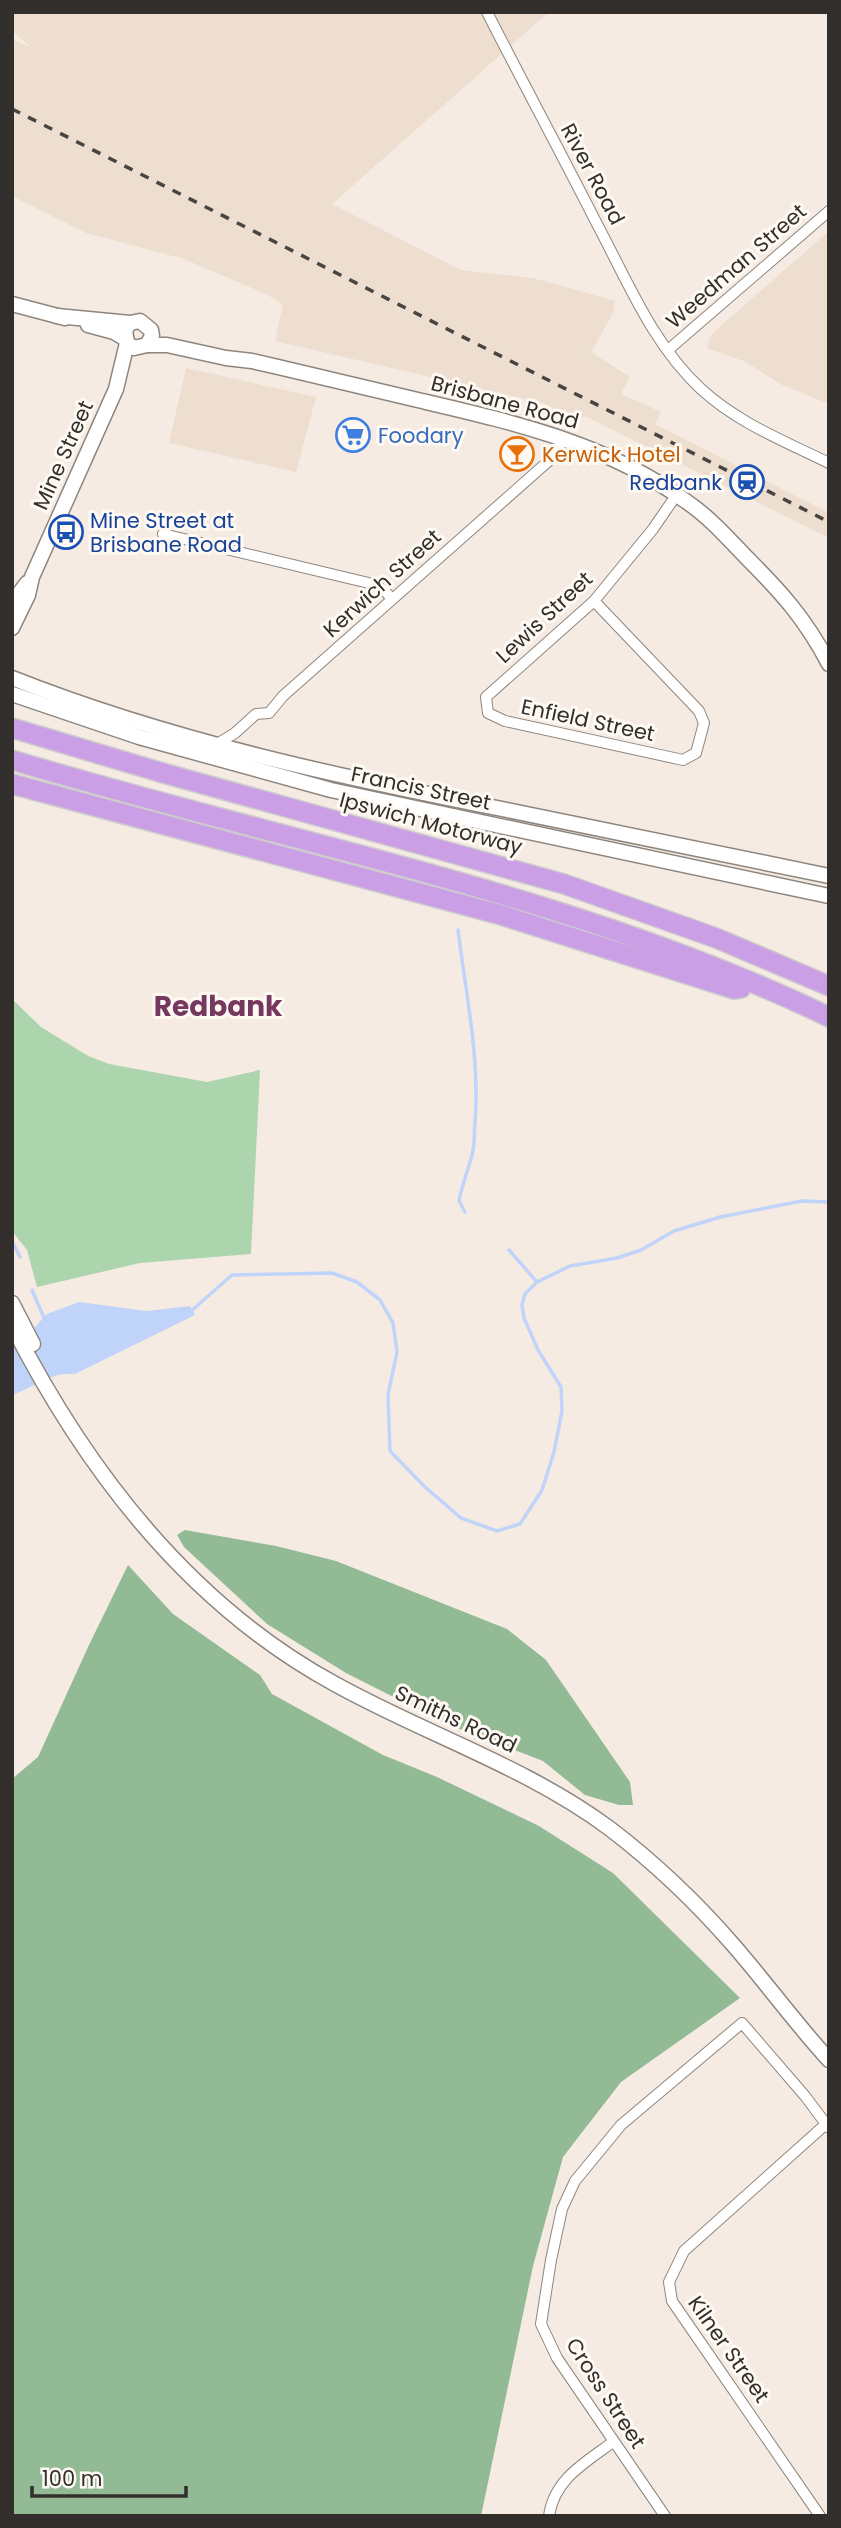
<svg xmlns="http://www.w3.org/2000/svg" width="841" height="2528" viewBox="0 0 841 2528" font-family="Poppins,sans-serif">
	<rect width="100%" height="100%" fill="#f5ebe3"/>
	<!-- built -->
	<g fill="#edded0">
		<path d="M12,12h537l-217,192 129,66 72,8 82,23 -2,12 -22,39 39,25 -9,17 40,18 -6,12 174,89v25l-240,-120 -24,-5 -23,-10 -267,-62 8,-36 -17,-11 -82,-35 -98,-26 -74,-37v-157l19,8 -19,-16z"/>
		<path d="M829,231v173l-49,-20 -34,-22 -39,-14 3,-11 5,-6z"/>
		<path d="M186,368l130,29 -20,75 -127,-29z"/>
	</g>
	<!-- green -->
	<path fill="#acd4ad" d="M12,999l29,28 47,29 21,8 98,18 53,-12 -9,184 -111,9 -103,24 -10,-37 -15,-19z"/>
	<!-- forest -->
	<g fill="#92ba94">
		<path d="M185,1530l91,16 60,15 171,68 39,31 84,122 3,23h-14l-34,-10 -42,-34 -96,-37 -101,-51 -79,-49 -83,-77 -7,-12z"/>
		<path d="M128,1565l45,49 87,61 12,19 111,61 54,22 102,49 74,47 127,125 -119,84 -58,75 -30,109 -52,250h-469v-737l26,-22 51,-112z"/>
	</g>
	<!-- water -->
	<path fill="#c0d4f9" d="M79,1302l68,9 43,-5 5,9 -120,59c-25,-2 -39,13 -63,21v-57l22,-10 13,-14z"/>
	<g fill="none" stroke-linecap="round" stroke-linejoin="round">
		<!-- stream -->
		<g stroke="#c0d4f9" stroke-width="3.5">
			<path d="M458,930c8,65 22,128 17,192 -1,11 0,23 -3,33 -4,15 -10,30 -13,46l6,11"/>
			<path d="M12,1241l8,16"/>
			<path d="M509,1250l28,32"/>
			<path d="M32,1290l13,30"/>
			<path d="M190,1312l42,-37 100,-2 25,9 23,18 13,23 4,29 -9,43 2,56 35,36 36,31 36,13 23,-7 22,-34 12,-38 8,-41 -1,-24 -23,-37 -14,-32 -2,-13 3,-11 12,-12 33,-16 47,-8 24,-8 33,-19 46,-14 82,-16 27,1"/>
		</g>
		<!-- street casing -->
		<g stroke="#8e867e" stroke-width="12">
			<g id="street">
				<path d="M487,12c36,71 74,141 110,212 30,56 56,121 104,165 37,34 83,52 128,74"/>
				<path d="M668,350l161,-139"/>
				<path d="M163,534l210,50 11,6 8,9"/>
				<path d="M594,601l105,110 5,12 -8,30 -13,7 -178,-39 -17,-8 -2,-16 108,-96 59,-72 24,-35"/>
				<path d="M217,744l18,-11 21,-19 13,-1 14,-17 269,-238 6,-8 4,-13"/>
				<path d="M549,2516c5,-37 37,-54 64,-74"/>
				<path d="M665,2516l-108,-158 -16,-34 10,-64 11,-51 13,-28 46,-56 121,-102 63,73 24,32"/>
				<path d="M820,2516l-148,-215 -3,-19 15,-31 142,-127"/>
			</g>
		</g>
		<!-- secondary casing -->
		<g stroke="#8e867e" stroke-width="17">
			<g id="secondary">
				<path d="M12,304l53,14"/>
				<path d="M57,316l73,7 10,-2 11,9 1,6 -5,9 -13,3 -7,-5 -2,-13 5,-7"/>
				<path d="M88,325l26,7 10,6"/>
				<path d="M147,345h20l59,13 26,3c57,13 114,27 170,40 94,22 186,43 265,101 22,15 40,35 58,54 36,36 60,62 84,108"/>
				<path d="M12,603l15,-20"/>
				<path d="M12,628l16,-33 4,-18 84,-188 11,-46"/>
				<path d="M12,678c159,63 328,99 495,132 108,22 215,44 322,66"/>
				<path d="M12,694l127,43 192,53 498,106"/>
				<path d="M12,1303l21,41"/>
				<path d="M12,1325c74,145 178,280 323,359 90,50 190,82 274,144 46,35 88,75 126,119 32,37 61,77 94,113"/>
			</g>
		</g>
		<!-- highway casing -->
		<g stroke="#cecdcc" stroke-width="22">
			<g id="highway">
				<path d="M12,728l151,45 401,111 152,54 113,48"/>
				<path d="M12,760c273,83 558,132 817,257"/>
				<path d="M12,784l486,130 236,75 7,-1"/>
			</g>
		</g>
		<!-- street -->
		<use href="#street" stroke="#fff" stroke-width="10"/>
		<!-- secondary -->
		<use href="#secondary" stroke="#fff" stroke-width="14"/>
		<!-- highway -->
		<use href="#highway" stroke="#ca9fe6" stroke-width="19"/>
		<!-- rail -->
		<path stroke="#484440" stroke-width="3.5" stroke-dasharray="9 9" stroke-linecap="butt" d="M12,109l817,413"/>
	</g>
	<!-- icons -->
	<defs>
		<g id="supermarket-ring" transform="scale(1.75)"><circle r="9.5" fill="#fff9f4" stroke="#3f7fe0" stroke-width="1.5"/><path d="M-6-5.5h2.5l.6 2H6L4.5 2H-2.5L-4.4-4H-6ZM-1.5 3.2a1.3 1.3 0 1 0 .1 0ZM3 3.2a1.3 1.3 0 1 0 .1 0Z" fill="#3f7fe0"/></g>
		<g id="bar-ring" transform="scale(1.75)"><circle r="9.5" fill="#fff9f4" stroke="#e8710a" stroke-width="1.5"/><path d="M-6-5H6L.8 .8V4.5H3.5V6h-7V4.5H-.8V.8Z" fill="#e8710a"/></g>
		<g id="station-ring" transform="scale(1.75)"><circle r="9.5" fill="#fff9f4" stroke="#1a4fb4" stroke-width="1.5"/><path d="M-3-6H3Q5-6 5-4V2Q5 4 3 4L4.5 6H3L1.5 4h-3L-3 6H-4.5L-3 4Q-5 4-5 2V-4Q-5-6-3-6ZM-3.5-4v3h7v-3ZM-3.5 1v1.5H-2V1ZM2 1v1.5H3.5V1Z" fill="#1a4fb4"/></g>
		<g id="bus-ring" transform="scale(1.75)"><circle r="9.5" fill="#fff9f4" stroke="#1a4fb4" stroke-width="1.5"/><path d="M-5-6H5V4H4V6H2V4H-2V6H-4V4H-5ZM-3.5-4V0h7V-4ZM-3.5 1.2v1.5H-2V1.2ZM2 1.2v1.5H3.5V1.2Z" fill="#1a4fb4"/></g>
	</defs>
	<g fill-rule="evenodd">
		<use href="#supermarket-ring" x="353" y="435"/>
		<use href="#bar-ring" x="517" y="454"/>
		<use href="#station-ring" x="747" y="482"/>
		<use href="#bus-ring" x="66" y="532"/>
	</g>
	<g text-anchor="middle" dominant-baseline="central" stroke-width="6" stroke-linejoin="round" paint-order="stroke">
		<!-- street labels -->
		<g font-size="21" fill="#312e2b" stroke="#fff9f4">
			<text transform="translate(593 174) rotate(62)">River Road</text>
			<text transform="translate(736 266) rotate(-41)">Weedman Street</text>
			<text transform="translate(505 402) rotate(15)">Brisbane Road</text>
			<text transform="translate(63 455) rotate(-66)">Mine Street</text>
			<text transform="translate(382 583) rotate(-42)">Kerwich Street</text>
			<text transform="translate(544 617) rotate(-43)">Lewis Street</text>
			<text transform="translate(588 720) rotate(12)">Enfield Street</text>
			<text transform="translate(421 788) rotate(12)">Francis Street</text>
			<text transform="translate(431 823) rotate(15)">Ipswich Motorway</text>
			<text transform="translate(456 1719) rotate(25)">Smiths Road</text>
			<text transform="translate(729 2349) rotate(55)">Kilner Street</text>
			<text transform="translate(606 2393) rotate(57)">Cross Street</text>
		</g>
		<!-- shop labels -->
		<g font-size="21" fill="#366cbe" stroke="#fff9f4" text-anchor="start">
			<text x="378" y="435">Foodary</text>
		</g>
		<!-- food labels -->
		<g font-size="21" fill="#c56008" stroke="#fff9f4" text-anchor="start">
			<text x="542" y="454">Kerwick Hotel</text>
		</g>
		<!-- transit labels -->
		<g font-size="21" fill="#164399" stroke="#fff9f4" text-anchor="end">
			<text x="722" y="482">Redbank</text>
			<text x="90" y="520" text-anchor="start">Mine Street at<tspan x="90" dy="24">Brisbane Road</tspan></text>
		</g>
		<!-- district labels -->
		<g font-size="28" font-weight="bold" fill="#76385e" stroke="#fff9f4">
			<text x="218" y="1006">Redbank</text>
		</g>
	</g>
	<!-- border -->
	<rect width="841" height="2528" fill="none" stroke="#312e2b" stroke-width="28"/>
	<!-- scale -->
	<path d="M32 2486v10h154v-10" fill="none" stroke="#312e2b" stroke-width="3.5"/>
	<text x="42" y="2486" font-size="21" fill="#312e2b" stroke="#fff9f4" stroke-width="5" paint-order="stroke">100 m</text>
</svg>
